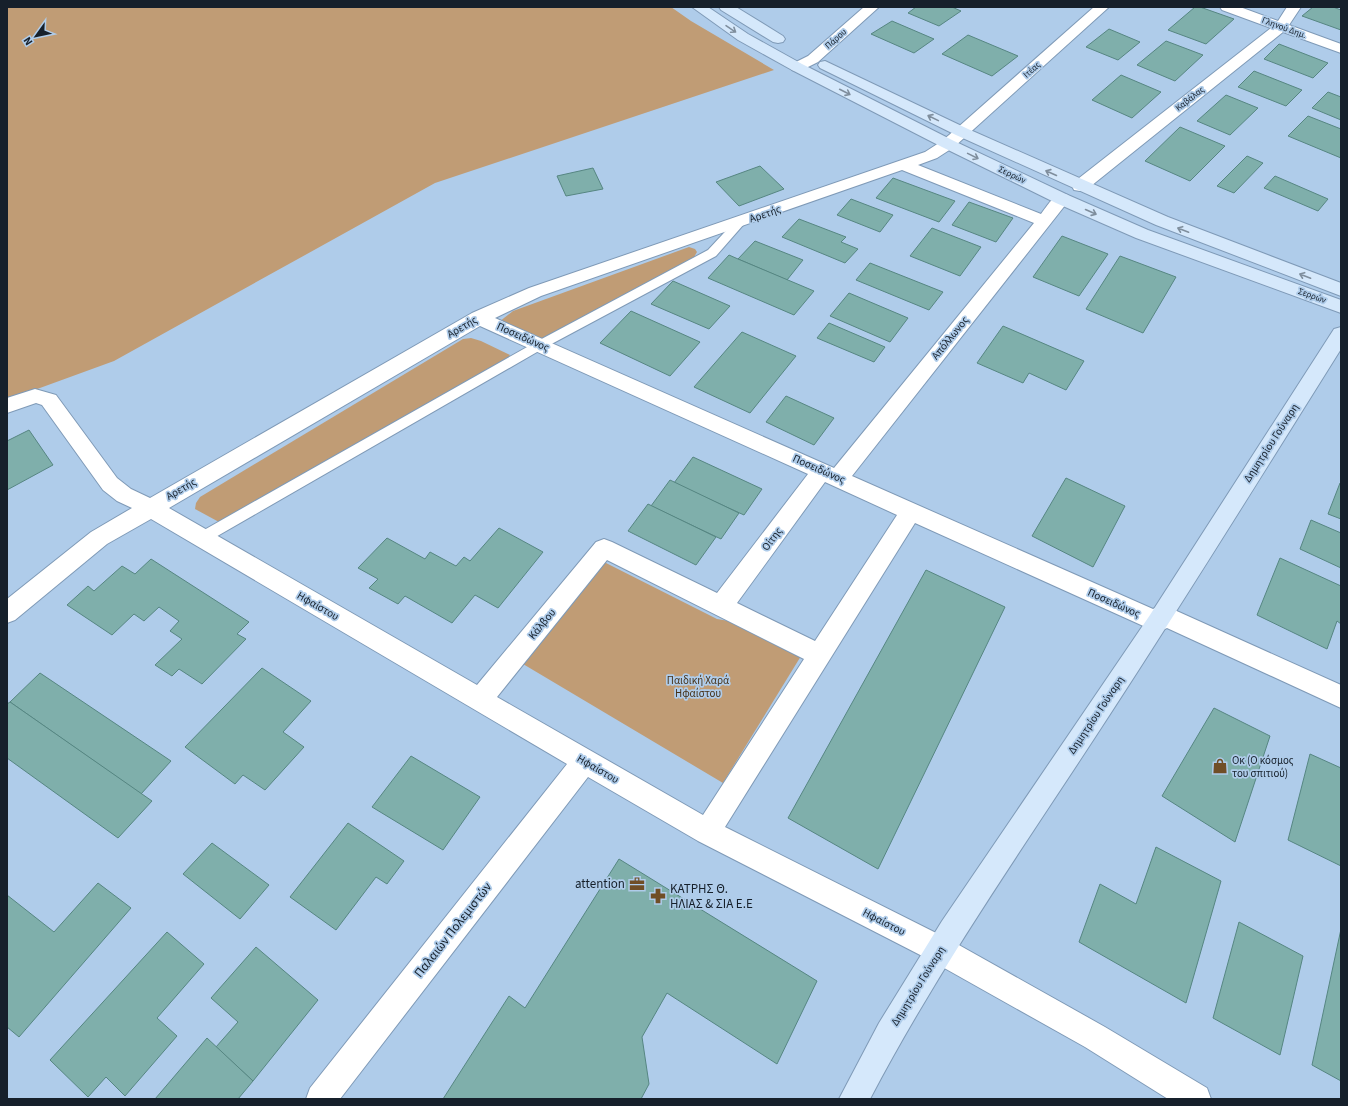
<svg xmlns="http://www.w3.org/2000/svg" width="1348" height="1106" viewBox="0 0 1348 1106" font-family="'Source Sans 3',sans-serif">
	<rect width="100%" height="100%" fill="#afccea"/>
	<!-- green -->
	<g fill="#c09c75">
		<path d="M7,7h664l20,14 83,49 -339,113 -321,178 -107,39z"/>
		<path d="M689,247l6,2 2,3 -3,5 -161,87 -34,-22 14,-11z"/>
		<path d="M471,338l10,3 29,14 -2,3 -289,164 -24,-13 1,-6 4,-6 263,-158z"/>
		<path d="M604,562l113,57 12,2 72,35 -78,127 -200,-119z"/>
	</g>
	<!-- building -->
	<g fill="#7fafab" stroke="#568682">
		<path d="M916,7h36l9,4 -22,15 -31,-13z"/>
		<path d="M1195,7h5l34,12 -28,25 -38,-14z"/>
		<path d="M1313,7h20l8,3v20l-39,-14z"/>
		<path d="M892,21l42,18 -20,14 -43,-19z"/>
		<path d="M1109,29l31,13 -22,18 -32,-13z"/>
		<path d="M968,35l50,21 -26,20 -50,-22z"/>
		<path d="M1166,41l37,14 -28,26 -38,-16z"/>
		<path d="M1279,44l49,19 -15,15 -49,-19z"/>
		<path d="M1254,71l48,19 -16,16 -48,-19z"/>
		<path d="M1121,75l40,17 -29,26 -40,-18z"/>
		<path d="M1328,92l13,5v23l-29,-12z"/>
		<path d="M1226,95l32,13 -28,27 -33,-14z"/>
		<path d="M1308,116l33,13v29l-53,-22z"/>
		<path d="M1180,127l45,19 -35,35 -45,-20z"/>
		<path d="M1247,156l16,7 -29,30 -17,-7z"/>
		<path d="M760,166l24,23 -45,17 -23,-24z"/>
		<path d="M593,168l10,21 -37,7 -9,-20z"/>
		<path d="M1275,176l53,23 -10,12 -54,-23z"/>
		<path d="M893,178l62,23 -16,21 -63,-24z"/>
		<path d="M851,199l42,16 -13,17 -43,-17z"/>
		<path d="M969,202l44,16 -17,24 -44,-17z"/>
		<path d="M799,219l47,18 -5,5 17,7 -13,14 -63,-26z"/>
		<path d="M932,228l49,19 -21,29 -50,-20z"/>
		<path d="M1062,236l46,18 -29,42 -46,-19z"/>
		<path d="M755,241l48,19 -16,20 -49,-21z"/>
		<path d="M729,255l9,4 76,32 -20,24 -86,-37z"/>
		<path d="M1120,256l56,21 -33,56 -57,-24z"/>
		<path d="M870,263l73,29 -14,18 -73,-30z"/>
		<path d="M673,281l57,25 -21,23 -58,-25z"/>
		<path d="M849,293l59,25 -18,24 -60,-26z"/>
		<path d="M631,311l69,31 -30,34 -70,-33z"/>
		<path d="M829,323l56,24 -11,15 -57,-24z"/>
		<path d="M1003,326l81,35 -18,29 -37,-17 -6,10 -46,-20z"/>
		<path d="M742,332l54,24 -46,57 -56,-26z"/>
		<path d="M786,396l48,22 -20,27 -48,-23z"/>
		<path d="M29,430l24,35 -46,25v-49z"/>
		<path d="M693,457l69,32 -18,26 -70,-32z"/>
		<path d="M1066,478l59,28 -32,61 -61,-31z"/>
		<path d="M670,480l69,33 -18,26 -70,-33z"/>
		<path d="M1340,483l1,1v35l-13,-5z"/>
		<path d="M648,504l68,33 -20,28 -68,-34z"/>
		<path d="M1311,520l30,13v35l-41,-19z"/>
		<path d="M499,528l44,24 -45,56 -23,-13 -23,28 -47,-27 -7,8 -29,-16 9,-9 -20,-11 29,-30 38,21 5,-7 26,14 8,-9 6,4z"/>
		<path d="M1280,558l61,28v38l-4,-3 -10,28 -70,-34z"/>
		<path d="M151,559l98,63 -12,12 9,5 -44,45 -23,-15 -7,7 -17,-11 27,-26 -12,-8 9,-10 -20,-14 -15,14 -10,-7 -22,21 -45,-30 21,-19 6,5 28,-25 13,8z"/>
		<path d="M926,570l79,37 -127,262 -90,-51z"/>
		<path d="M262,668l49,33 -28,31 21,15 -39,43 -22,-15 -8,9 -50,-37z"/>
		<path d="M40,673l131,88 -30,33 -131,-92z"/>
		<path d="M10,702l142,99 -34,37 -111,-80v-54z"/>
		<path d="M1214,708l56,28 -35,106 -73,-46z"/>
		<path d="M1310,754l31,14v98l-53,-26z"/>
		<path d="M411,756l69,41 -37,53 -71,-43z"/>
		<path d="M348,823l56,38 -17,23 -11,-7 -40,53 -46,-33z"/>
		<path d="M212,843l57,42 -29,34 -57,-45z"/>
		<path d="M1156,847l65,34 -35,122 -107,-61 21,-58 36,20z"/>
		<path d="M619,859l198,122 -40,83 -110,-71 -25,44 7,47 -8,15h-198l66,-103 16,12z"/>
		<path d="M98,883l33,25 -112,129 -12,-10v-132l47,37z"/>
		<path d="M1239,922l64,34 -23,99 -67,-37z"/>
		<path d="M1341,929v152l-29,-16z"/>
		<path d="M167,932l37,32 -47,54 20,18 -52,60 -19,-19 -18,20 -38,-37z"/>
		<path d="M256,947l62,53 -65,81 -37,-34 22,-25 -27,-24z"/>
		<path d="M207,1038l46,43 -15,18h-83z"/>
	</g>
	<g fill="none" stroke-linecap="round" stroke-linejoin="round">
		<!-- lane casing -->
		<g stroke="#7f9ab7" stroke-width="2">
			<path id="lane" d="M740,219l4,1 1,2 -1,2 -28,32 -172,92 -337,194 -5,2 -5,-2 -2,-4 2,-4 339,-192 172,-92 28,-30z"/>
		</g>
		<!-- street casing -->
		<g stroke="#7f9ab7" stroke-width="2">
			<g id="street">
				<path d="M864,7h15l-61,55 -16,8 -5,1 -5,-1 -2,-3 2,-3 16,-8z"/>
				<path d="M1094,7h15l-155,140 -17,11 -19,7 123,49c8,-10 13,-22 27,-19l2,4 -218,277 301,133 9,-4 8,3 171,77v23l-174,-80 -9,4 -8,-3 -235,-106 -190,304 225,113 155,87 102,61 4,11h-43l-83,-52 -155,-87 -232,-119 -110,-64 -248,322h-34l4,-11 257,-324 -416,-245 -44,25 -92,76 -8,3v-24l84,-67 41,-24 -15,-7 -14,-11 -61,-85 -6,-2 -29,10v-15l28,-9 21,6 61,83 14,11 19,9 322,-185 57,-25 396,-136 17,-11 14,-12zM902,170l132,53 -200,245 -339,-150 46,-22zM480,326l328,148 -91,119 -105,-51 -8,-3 -8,3 -119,143 -308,-177zM825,482l72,33 -82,126 -78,-38zM607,560l197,99 -101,156 -206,-118z"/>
				<path d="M1220,7h20l38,14 9,-14h14l-12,18 52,19v9l-58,-21 -197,158 -6,1 -6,-1 -2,-4 2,-4 197,-154 -49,-18z"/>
			</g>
		</g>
		<!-- secondary casing -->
		<g stroke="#7f9ab7" stroke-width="2">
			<g id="secondary">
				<path d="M692,7h16l40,27 54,30 152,77 114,54 80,35 193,70v13l-205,-75 -80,-35 -114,-56 -150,-77 -54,-30z"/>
				<path d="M719,7h17l47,29 2,3 -2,3 -5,1 -5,-1 -52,-32z"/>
				<path d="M825,61l143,68 200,88 173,66v13l-185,-71 -200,-90 -136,-67 -2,-3 2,-3z"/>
				<path d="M1341,327v22c-79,126 -157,252 -238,376 -80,123 -165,244 -233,374h-31l40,-76 63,-102 208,-306 184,-286z"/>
			</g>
		</g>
		<!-- lane -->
		<use href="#lane" fill="#fff" fill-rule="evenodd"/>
		<!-- street -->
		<use href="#street" fill="#fff" fill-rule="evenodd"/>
		<!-- secondary -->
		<use href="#secondary" fill="#d5e8fb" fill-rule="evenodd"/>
	</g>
	<!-- one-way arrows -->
	<defs><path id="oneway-shaft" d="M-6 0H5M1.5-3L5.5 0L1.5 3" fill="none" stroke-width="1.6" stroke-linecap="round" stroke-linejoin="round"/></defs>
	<g stroke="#7f8e9d">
		<use href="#oneway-shaft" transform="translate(731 29) rotate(34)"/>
		<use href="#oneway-shaft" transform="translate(845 92) rotate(27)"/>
		<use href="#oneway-shaft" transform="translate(933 118) rotate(-154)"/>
		<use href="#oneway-shaft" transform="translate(973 156) rotate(26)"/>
		<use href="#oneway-shaft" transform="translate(1051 173) rotate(-156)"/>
		<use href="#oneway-shaft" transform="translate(1091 212) rotate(24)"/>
		<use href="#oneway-shaft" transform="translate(1183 230) rotate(-159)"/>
		<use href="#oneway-shaft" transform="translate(1305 276) rotate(-159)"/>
	</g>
	<!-- icons -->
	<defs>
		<g id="shop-bare" transform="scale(1.2)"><path d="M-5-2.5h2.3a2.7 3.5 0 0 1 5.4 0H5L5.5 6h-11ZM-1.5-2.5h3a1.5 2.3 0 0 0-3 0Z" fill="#704e26" stroke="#afccea" stroke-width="2.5" paint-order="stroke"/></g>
		<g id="office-bare" transform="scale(1.2)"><path d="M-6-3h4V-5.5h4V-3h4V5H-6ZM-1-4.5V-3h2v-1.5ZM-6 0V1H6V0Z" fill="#704e26" stroke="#afccea" stroke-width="2.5" paint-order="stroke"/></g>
		<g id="pharmacy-bare" transform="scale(1.2)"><path d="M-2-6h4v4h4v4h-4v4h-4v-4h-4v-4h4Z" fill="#704e26" stroke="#afccea" stroke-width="2.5" paint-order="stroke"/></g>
	</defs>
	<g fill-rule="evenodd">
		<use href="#shop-bare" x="1220" y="766"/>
		<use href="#office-bare" x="637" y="884"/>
		<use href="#pharmacy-bare" x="658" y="896"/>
	</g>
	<g text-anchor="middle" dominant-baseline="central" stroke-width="3.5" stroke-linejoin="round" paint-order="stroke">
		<!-- far-street labels -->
		<g font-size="9" fill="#16202b" stroke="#afccea">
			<text transform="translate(1284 28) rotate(20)">Γληνού Δημ.</text>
			<text transform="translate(836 39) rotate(-42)">Πάρου</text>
			<text transform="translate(1032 70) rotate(-42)">Ιτέας</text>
			<text transform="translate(1190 99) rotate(-38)">Καβάλας</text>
			<text transform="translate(1012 175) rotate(26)">Σερρών</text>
			<text transform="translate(1312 296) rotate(20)">Σερρών</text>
		</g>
		<!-- street labels -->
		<g font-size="11" fill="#16202b" stroke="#afccea">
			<text transform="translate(765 214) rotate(-19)">Αρετής</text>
			<text transform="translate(462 327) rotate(-30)">Αρετής</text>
			<text transform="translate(523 337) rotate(24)">Ποσειδώνος</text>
			<text transform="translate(950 338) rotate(-51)">Απόλλωνος</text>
			<text transform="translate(1271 443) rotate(-57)">Δημητρίου Γούναρη</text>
			<text transform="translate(819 469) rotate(24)">Ποσειδώνος</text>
			<text transform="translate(181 489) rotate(-30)">Αρετής</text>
			<text transform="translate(772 539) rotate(-53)">Οίτης</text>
			<text transform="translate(1114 603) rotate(24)">Ποσειδώνος</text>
			<text transform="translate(318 606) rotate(30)">Ηφαίστου</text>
			<text transform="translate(542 624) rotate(-51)">Κάλβου</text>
			<text transform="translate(1096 715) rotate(-56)">Δημητρίου Γούναρη</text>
			<text transform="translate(598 769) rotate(30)">Ηφαίστου</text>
			<text transform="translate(884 922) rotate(27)">Ηφαίστου</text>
			<text transform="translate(918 986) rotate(-58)">Δημητρίου Γούναρη</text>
		</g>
		<!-- park labels -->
		<g font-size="11" fill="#453016" stroke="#afccea">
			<text x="698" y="680">Παιδική Χαρά<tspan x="698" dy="13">Ηφαίστου</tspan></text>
		</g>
		<!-- poi labels -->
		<g font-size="11" fill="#16202b" stroke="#afccea" text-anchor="start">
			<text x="1232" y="760">Οκ (Ο κόσμος<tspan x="1232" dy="13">του σπιτιού)</tspan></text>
		</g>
		<!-- near-poi labels -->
		<g font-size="13" fill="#16202b" stroke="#afccea" text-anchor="end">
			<text x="625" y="884">attention</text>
			<text x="670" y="889" text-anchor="start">ΚΑΤΡΗΣ Θ.<tspan x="670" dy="15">ΗΛΙΑΣ &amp; ΣΙΑ Ε.Ε</tspan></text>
		</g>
		<!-- near-street labels -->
		<g font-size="13" fill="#16202b" stroke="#afccea">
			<text transform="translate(453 930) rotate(-52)">Παλαιών Πολεμιστών</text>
		</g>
	</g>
	<!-- border -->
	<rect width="1348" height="1106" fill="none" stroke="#16202b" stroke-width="16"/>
	<!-- north arrow -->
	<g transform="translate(36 36) rotate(237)" stroke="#afccea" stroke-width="3" paint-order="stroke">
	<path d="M0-3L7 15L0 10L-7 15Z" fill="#16202b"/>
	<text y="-6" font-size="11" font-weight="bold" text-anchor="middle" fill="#16202b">N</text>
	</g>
</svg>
